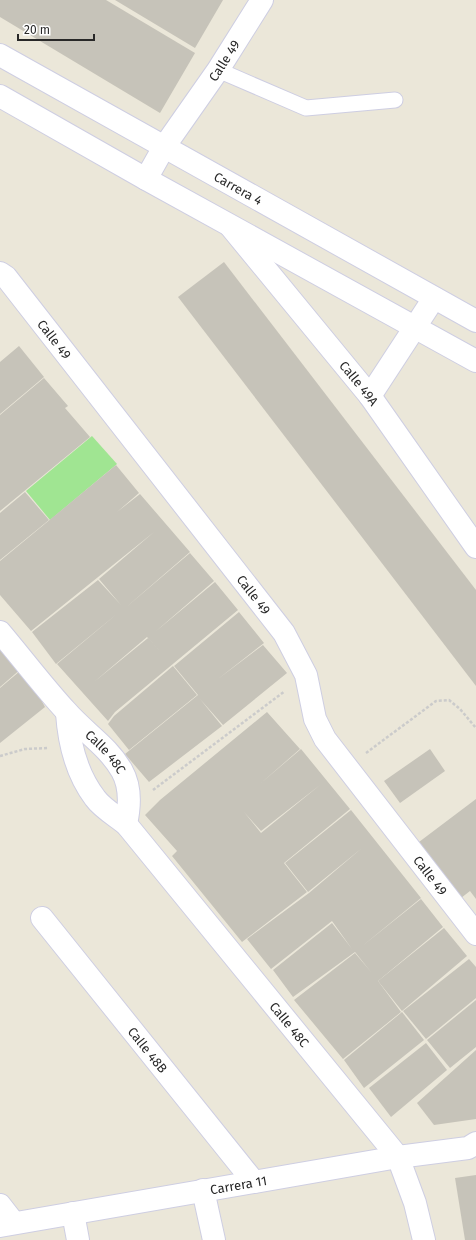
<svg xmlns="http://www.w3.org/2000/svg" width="476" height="1240" viewBox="0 0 476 1240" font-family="'Fira Sans',sans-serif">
	<rect width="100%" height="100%" fill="#ebe7d9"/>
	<!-- green -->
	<path fill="#a0e592" d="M92,436l25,28 -67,56 -24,-29z"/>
	<!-- building -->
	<g fill="#c6c3b9" fill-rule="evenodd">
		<path d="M0,0h106l89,53 -35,60 -160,-96z"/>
		<path d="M115,0h108l-28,48z"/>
		<path d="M224,262l252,328v96l-298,-389z"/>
		<path d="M19,346l25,31 -44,37v-52z"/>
		<path d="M44,378l24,28 -3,2 25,29 -90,74v-96z"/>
		<path d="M116,465l23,28 -22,19 23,-18 50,58 -66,57 66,-56 24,28 -59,51 60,-50 23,28 -123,102 -7,9 -51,-57 61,-51 -62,51 -24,-32 66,-52 23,25 -22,-26 55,-47 -123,99 -31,-36v-34zM147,637l23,25 -22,-24 -54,44z"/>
		<path d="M25,492l24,28 -49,40v-47z"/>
		<path d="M239,612l25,31 -46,36 45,-34 24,28 -64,52 -23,-26 22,27 -73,56 -24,-28 73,-59 -24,-29z"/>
		<path d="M0,642l22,26 -22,19z"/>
		<path d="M173,666l24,29 -68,55 -21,-26 6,-8z"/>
		<path d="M20,671l18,23 7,13 -45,36v-55z"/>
		<path d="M267,712l33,37 -39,34 40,-34 49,60 -66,54 23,29 -65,50 -70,-86 5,-5 -32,-36 15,-15zM320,785l-59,48 -17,-21 17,19z"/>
		<path d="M430,749l15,22 -45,32 -16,-22z"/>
		<path d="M476,799v100l-6,-8 -9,7 -42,-56z"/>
		<path d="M351,810l70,88 -60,49 60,-48 22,28 -65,54 23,31 -58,47 -49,-59 61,-47 16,19 -16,-20 -62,45 -20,-27 59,-47 20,26 -20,-28 -61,48 -24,-30 62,-46 53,-45 -54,44 -23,-29z"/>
		<path d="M444,928l23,28 -65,55 -24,-30z"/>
		<path d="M469,959l7,8v31l-50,41 -23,-28z"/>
		<path d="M476,1000v47l-26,21 -23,-28z"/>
		<path d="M402,1012l22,28 -60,48 -20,-28z"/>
		<path d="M426,1043l21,27 -56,47 -22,-29z"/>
		<path d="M476,1050v69l-42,6 -17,-22z"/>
		<path d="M476,1175v65h-11l-10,-62z"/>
	</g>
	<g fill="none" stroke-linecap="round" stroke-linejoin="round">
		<!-- service casing -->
		<g stroke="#cecee2" stroke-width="17">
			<path id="service" d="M218,70l88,38 89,-8"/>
		</g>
		<!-- minor casing -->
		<g stroke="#cecee2" stroke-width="24">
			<g id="minor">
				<path id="s1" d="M146,179l18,-32 54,-77 44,-70"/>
				<path id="s2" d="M231,227l139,169 106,151"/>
				<path id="s3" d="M0,273l6,4 278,356 22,42 9,44 10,20 151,195"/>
				<path d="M370,396l64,-98"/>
				<path id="s4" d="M0,632c22,26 43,54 66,79 18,21 42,35 56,60 9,16 8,35 4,53"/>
				<path id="s5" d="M67,713c2,30 9,60 28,85 7,10 21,18 31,26l272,333 17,46 9,37"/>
				<path id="s6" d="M42,918l212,264"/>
				<path d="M203,1190l11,50"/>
				<path d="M0,1205l14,18"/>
				<path d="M73,1213l5,27"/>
				<path id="s7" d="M0,1226l398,-69 70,-9 8,-5"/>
			</g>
		</g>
		<!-- tertiary casing -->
		<g stroke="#cecee2" stroke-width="24">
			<g id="tertiary">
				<path id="s8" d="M0,55l476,266"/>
				<path d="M0,96l146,83 330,182"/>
			</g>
		</g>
		<!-- path -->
		<g stroke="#cbcbcb" stroke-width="2.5" stroke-dasharray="3 2" stroke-linecap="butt">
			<path d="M366,753l70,-52 13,-1 11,9 16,19"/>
			<path d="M0,756l25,-7 23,-1"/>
			<path d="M153,790l132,-99"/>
		</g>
		<!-- service -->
		<use href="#service" stroke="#fff" stroke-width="15"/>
		<!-- minor -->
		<use href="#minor" stroke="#fff" stroke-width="22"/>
		<!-- tertiary -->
		<use href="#tertiary" stroke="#fff" stroke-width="22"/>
	</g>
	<g text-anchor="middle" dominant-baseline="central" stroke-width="4" stroke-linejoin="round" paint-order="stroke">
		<!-- street labels -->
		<g font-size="13" fill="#282828" stroke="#fff">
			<text stroke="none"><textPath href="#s1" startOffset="142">Calle 49</textPath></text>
			<text stroke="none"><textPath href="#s8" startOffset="273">Carrera 4</textPath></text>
			<text stroke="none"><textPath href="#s3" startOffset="86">Calle 49</textPath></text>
			<text stroke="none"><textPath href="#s2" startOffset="202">Calle 49A</textPath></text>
			<text stroke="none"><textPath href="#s3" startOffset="410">Calle 49</textPath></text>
			<text stroke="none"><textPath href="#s4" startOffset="160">Calle 48C</textPath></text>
			<text stroke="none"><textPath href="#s3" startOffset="746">Calle 49</textPath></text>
			<text stroke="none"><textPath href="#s5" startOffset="390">Calle 48C</textPath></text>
			<text stroke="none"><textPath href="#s6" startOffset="169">Calle 48B</textPath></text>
			<text stroke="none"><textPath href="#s7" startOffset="242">Carrera 11</textPath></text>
		</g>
	</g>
	<!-- scale -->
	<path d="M18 34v6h76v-6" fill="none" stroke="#282828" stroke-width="2"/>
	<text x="24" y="34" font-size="12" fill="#282828" stroke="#ffffff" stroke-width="3" paint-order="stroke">20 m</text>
</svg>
